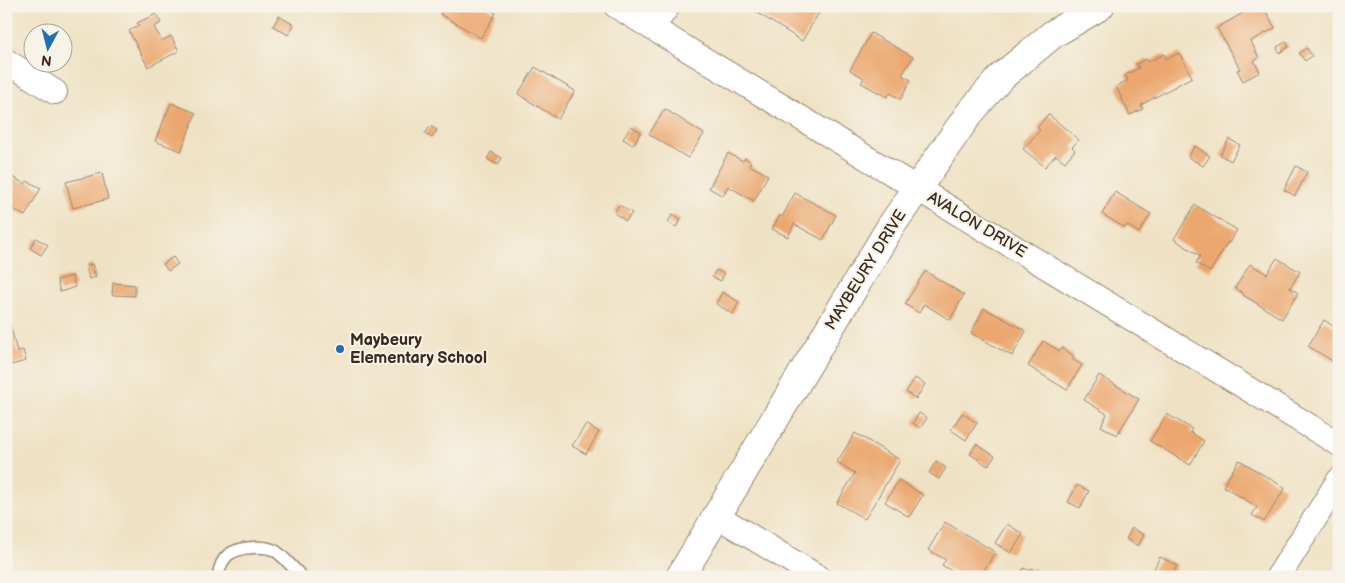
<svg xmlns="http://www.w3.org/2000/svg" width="1345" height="583" viewBox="0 0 1345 583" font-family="'Balsamiq Sans',sans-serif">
	<rect width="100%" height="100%" fill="#f7f3e8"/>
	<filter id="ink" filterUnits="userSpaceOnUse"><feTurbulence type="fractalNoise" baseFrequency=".02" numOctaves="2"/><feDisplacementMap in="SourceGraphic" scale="10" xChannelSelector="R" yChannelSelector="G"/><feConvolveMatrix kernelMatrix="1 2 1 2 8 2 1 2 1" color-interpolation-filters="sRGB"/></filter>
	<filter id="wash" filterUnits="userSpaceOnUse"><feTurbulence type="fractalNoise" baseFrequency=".0096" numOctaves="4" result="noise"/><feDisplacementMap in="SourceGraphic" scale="20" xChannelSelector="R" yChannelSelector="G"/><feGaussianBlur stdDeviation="1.12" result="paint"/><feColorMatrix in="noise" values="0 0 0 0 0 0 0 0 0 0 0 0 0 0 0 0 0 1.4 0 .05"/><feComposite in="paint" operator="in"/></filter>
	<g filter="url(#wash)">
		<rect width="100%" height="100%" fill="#efe2c4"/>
		<g id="blocks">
			<!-- building -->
			<g fill="#eba76e">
				<path d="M445,6h41l10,7 -15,25 -41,-24z"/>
				<path d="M755,6h68l-21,35 -49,-31z"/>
				<path d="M1255,6h8l12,22 -24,13 8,17 -5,3 6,11 -17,9 -6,-11 3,-1 -23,-41z"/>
				<path d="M156,14l5,9 -7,4 8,14 9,-5 8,15 -31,16 -19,-36 10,-5 -2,-3z"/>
				<path d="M279,16l15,9 -6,10 -15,-9z"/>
				<path d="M871,33l42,24 -11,18 9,5 -10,19 -11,-6 -3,4 -26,-14 3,-5 -14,-8z"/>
				<path d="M1286,42l3,5 -10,6 -2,-6z"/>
				<path d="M1307,48l5,8 -7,5 -6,-8z"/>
				<path d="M1179,53l13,24 -51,28 2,4 -13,6 -14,-28 12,-7 -3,-5 14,-7 -3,-4 10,-5 2,3 16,-8 3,5z"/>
				<path d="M535,67l40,24 -17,28 -40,-25z"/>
				<path d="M171,103l25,10 -15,38 -26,-10z"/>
				<path d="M665,109l39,25 -16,24 -39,-24z"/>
				<path d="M1048,114l31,26 -7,7 3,3 -10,12 -9,-7 -11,12 -22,-18 17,-19 -3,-2z"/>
				<path d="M430,126l7,4 -5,8 -7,-4z"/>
				<path d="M631,126l10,6 -8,13 -10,-6z"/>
				<path d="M1229,139l11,6 -9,16 -11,-6z"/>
				<path d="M1195,146l15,10 -7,10 -15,-9z"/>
				<path d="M491,152l11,6 -4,7 -11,-6z"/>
				<path d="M728,153l15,8 2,-3 6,4 -2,3 19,10 -14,26 -26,-15 -5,10 -14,-8z"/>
				<path d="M1296,166l11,6 -12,24 -11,-6z"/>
				<path d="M102,173l6,26 -35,9 -7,-26z"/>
				<path d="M7,174l18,10 2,-3 14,7 -16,28 -19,-11z"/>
				<path d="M1115,192l36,22 -12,19 -12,-8 -2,3 -23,-14z"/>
				<path d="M795,193l41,22 -13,25 -29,-16 -6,13 -16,-8 8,-14 2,2z"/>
				<path d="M619,205l13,8 -6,8 -12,-8z"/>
				<path d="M1195,205l42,25 -8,13 -1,-1 -18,30 -14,-9 4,-7 -26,-17z"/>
				<path d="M673,214l8,5 -5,8 -8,-5z"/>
				<path d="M36,238l12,7 -7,10 -11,-7z"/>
				<path d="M173,257l5,7 -10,7 -5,-7z"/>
				<path d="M1277,258l23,14 -10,16 8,5 -16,26 -39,-24 1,-1 -9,-6 15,-24 17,10z"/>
				<path d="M92,264l4,13 -7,2 -3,-13z"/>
				<path d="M716,270l8,4 -3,7 -9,-4z"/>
				<path d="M925,271l39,24 -14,25 -26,-16 -5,9 -14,-9z"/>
				<path d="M72,276l3,11 -15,5 -3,-12z"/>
				<path d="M113,283l22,2v11l-23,-1z"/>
				<path d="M722,292l17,10 -6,12 -17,-10z"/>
				<path d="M984,308l42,23 -14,25 -41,-23z"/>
				<path d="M1324,320l15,10v35l-31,-19z"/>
				<path d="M10,324l7,28 6,-2 3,11 -15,4 -5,-19v-21z"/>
				<path d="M1043,341l17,10 2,-3 12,8 -2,3 10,6 -15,25 -39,-24z"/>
				<path d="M1099,375l40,24 -22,36 -16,-9 6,-12 -23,-14z"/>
				<path d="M915,378l10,6 -9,15 -10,-7z"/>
				<path d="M919,413l8,5 -7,10 -7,-5z"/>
				<path d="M962,413l15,10 -11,17 -15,-10z"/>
				<path d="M1167,414l25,15 -2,3 14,9 -14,24 -40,-24z"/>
				<path d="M586,424l13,8 -13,22 -14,-8z"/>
				<path d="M855,433l45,27 -35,59 -28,-16 18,-30 -18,-11z"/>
				<path d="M976,444l19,12 -7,10 -18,-12z"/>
				<path d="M1239,460l46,28 -21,34 -12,-7 5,-8 -34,-21z"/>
				<path d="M936,461l10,7 -7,11 -10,-6z"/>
				<path d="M899,480l24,15 -14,22 -24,-15z"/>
				<path d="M1077,485l12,6 -9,17 -12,-6z"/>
				<path d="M945,522l50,30 -15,25h-19l-19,-12 4,-5 -18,-10z"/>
				<path d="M1007,524l16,10 -12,19 -16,-10z"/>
				<path d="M1132,528l12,7 -6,11 -12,-7z"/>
				<path d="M1160,557l17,8 -6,12h-17l-3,-2z"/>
				<path d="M1024,568l6,3 2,-3 15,9h-22l-5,-3z"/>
			</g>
		</g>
	</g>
	<g filter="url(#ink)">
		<use href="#blocks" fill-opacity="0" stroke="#958671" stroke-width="1"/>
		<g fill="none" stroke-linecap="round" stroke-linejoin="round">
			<!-- service casing -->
			<g stroke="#958671" stroke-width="14">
				<path id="service" d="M218,577c1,-7 4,-17 10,-22 10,-8 38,-11 49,-3 9,7 17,17 25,25"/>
			</g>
			<!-- minor casing -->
			<g stroke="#958671" stroke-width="26">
				<g id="minor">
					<path d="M616,6l723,438"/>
					<path d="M652,28l16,-22"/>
					<path d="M6,61l49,31"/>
					<path d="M717,516l101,61"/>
					<path d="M1278,577l61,-97"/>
				</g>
			</g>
			<!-- tertiary casing -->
			<g stroke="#958671" stroke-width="30">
				<path id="tertiary" d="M680,577l211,-351 78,-112 31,-36 53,-44 47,-28"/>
			</g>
			<!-- service -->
			<use href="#service" stroke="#fff" stroke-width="11"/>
			<!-- minor -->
			<use href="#minor" stroke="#fff" stroke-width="24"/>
			<!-- tertiary -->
			<use href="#tertiary" stroke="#fff" stroke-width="28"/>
		</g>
	</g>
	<!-- markers -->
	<circle fill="#1f6fb2" stroke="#f7f3e8" stroke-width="2" cx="340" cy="349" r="5"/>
	<g text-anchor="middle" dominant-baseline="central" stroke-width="4" stroke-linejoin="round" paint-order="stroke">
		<!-- street labels -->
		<g font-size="16" fill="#3b2a1e" stroke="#f7f3e8">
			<text transform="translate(977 225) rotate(31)">AVALON DRIVE</text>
			<text transform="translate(866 270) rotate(-58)">MAYBEURY DRIVE</text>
		</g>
		<!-- poi labels -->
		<g font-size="16" font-weight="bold" fill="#3b2a1e" stroke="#f7f3e8" text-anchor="start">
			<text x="350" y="340">Maybeury<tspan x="350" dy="18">Elementary School</tspan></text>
		</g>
	</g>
	<!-- margin -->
	<rect width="1345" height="583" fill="none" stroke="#f7f3e8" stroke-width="25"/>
	<!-- north arrow -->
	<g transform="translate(48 48) rotate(187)"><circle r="24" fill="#f7f3e8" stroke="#aca397"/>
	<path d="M0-4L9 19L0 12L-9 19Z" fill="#1f6fb2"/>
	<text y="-8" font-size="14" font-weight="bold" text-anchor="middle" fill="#3b2a1e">N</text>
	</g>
</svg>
